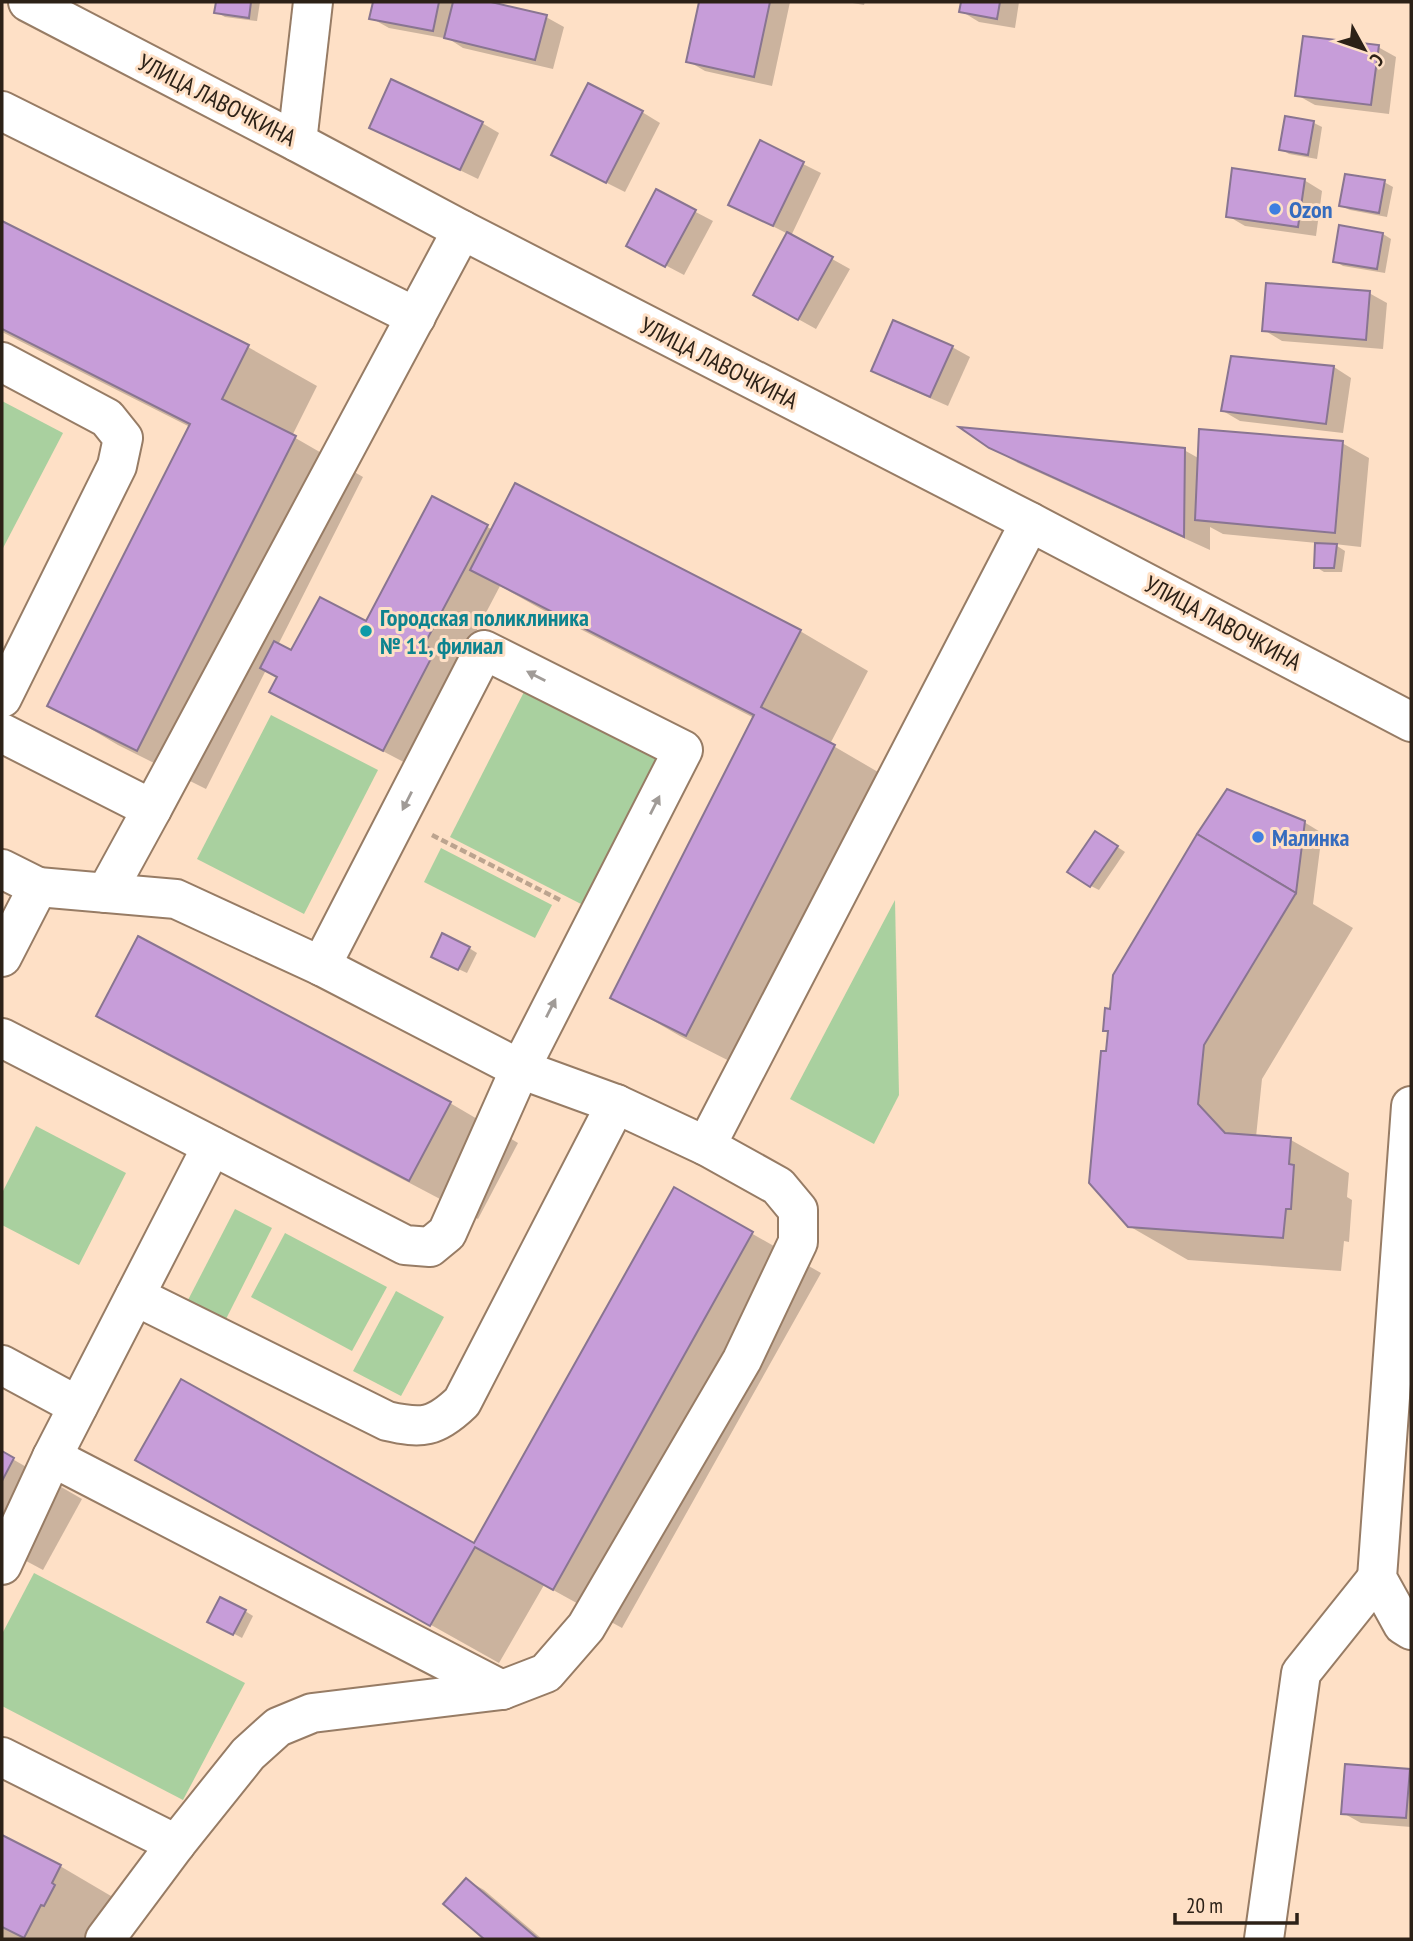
<svg xmlns="http://www.w3.org/2000/svg" width="1413" height="1941" viewBox="0 0 1413 1941" font-family="'PT Sans Narrow',sans-serif">
	<rect width="100%" height="100%" fill="#fee0c6"/>
	<!-- green -->
	<g fill="#a9d09f">
		<path d="M2,401l61,32 -61,117z"/>
		<path d="M525,690l133,68 -75,147 -133,-68z"/>
		<path d="M271,715l107,55 -74,144 -107,-55z"/>
		<path d="M441,848l111,57 -17,33 -111,-56z"/>
		<path d="M895,900l4,195 -25,49 -84,-45z"/>
		<path d="M36,1126l90,47 -47,92 -77,-40v-32z"/>
		<path d="M235,1209l37,19 -46,91 -38,-19z"/>
		<path d="M285,1233l102,54 -35,64 -101,-54z"/>
		<path d="M396,1291l48,26 -43,79 -48,-25z"/>
		<path d="M34,1573l211,110 -62,117 -181,-94v-72z"/>
	</g>
	<!-- shadow -->
	<g fill="#0003">
		<path d="M218,2h42l-3,19 -32,-4 -9,-5z"/>
		<path d="M375,2h108l63,15 18,10 -11,42 -90,-21 -14,-9 -60,-11 -18,-10z"/>
		<path d="M701,2h89l-18,84 -67,-15 -17,-10z"/>
		<path d="M847,2h18l-1,3z"/>
		<path d="M962,2h57l-4,26 -36,-6 -18,-11z"/>
		<path d="M1378,47l18,10 -7,57 -74,-9 -18,-10z"/>
		<path d="M642,112l18,11 -35,69 -54,-27z"/>
		<path d="M482,123l17,10 -21,46 -107,-52z"/>
		<path d="M1314,123l8,4 -5,32 -28,-5 -8,-5z"/>
		<path d="M761,143l60,30 -30,63 59,33 -34,60 -61,-34 33,-61 -57,-29z"/>
		<path d="M1304,180l18,11 -6,45 -71,-10 -17,-10z"/>
		<path d="M1384,182l9,5 -6,30 -37,-7 -9,-4z"/>
		<path d="M657,192l56,29 -29,54 -38,-20z"/>
		<path d="M2,222l246,125 69,39 -25,50 71,41 -85,168 14,7 75,-28 66,-126 60,32 307,101 68,40 -38,73 72,42 -147,288 -75,-38 -68,-39 142,-279 -213,-109 -41,-23 -42,80 -41,103 -111,-58 -27,-34 -13,-7 -60,119 -88,-44 -68,-40 140,-278 -188,-95z"/>
		<path d="M1383,234l8,5 -6,34 -42,-7 -8,-5z"/>
		<path d="M1369,293l18,10 -4,46 -101,-8 -18,-11z"/>
		<path d="M952,347l18,10 -22,49 -57,-25 -17,-10z"/>
		<path d="M1334,367l17,11 -8,55 -103,-12 -17,-10z"/>
		<path d="M1342,443l27,15 -8,89 -27,-3 11,7 -3,21h-18l-8,-5 1,-24 -94,-9 -13,-7v23l-192,-87 -28,-16 194,3 16,9z"/>
		<path d="M1304,822l18,11 -9,71 40,24 -91,151 -6,58 35,3 58,33 -2,24 5,3 -3,42 -5,-1 -3,30 -153,-11 -59,-34 -21,-173 1,-20 -4,-3 7,-19z"/>
		<path d="M1104,838l21,14 -26,38 -8,-4z"/>
		<path d="M469,948l8,5 -10,20 -26,-12z"/>
		<path d="M98,1016l352,87 68,40 -40,76 -311,-164z"/>
		<path d="M674,1189l147,84 -199,355 -78,-43 -45,78 -293,-164 268,46z"/>
		<path d="M2,1453l80,46 -39,71 -41,-22z"/>
		<path d="M245,1611l8,5 -11,22 -32,-17z"/>
		<path d="M1410,1771l1,56 -50,-4 -18,-10z"/>
		<path d="M2,1837l58,29 68,40 -13,33 -113,-1z"/>
		<path d="M467,1880l17,10 58,49h-55l-41,-35z"/>
	</g>
	<!-- building -->
	<g fill="#c79dd9" stroke="#897591" stroke-width="2">
		<path d="M216,2h35l-2,16 -35,-5z"/>
		<path d="M373,2h66l-6,29 -64,-12z"/>
		<path d="M453,2h38l56,13 -12,45 -91,-22z"/>
		<path d="M699,2h71l-16,75 -68,-15z"/>
		<path d="M961,2h39l-3,17 -38,-7z"/>
		<path d="M1303,36l76,9 -8,60 -76,-9z"/>
		<path d="M391,79l92,43 -23,48 -91,-42z"/>
		<path d="M588,83l55,28 -37,72 -55,-28z"/>
		<path d="M1285,116l29,5 -6,34 -29,-5z"/>
		<path d="M760,140l44,22 -31,64 -45,-21z"/>
		<path d="M1232,168l73,11 -7,48 -72,-10z"/>
		<path d="M1345,174l40,6 -6,33 -40,-7z"/>
		<path d="M656,189l40,21 -31,57 -39,-21z"/>
		<path d="M2,221l247,124 -27,54 74,37 -159,315 -90,-45 143,-282 -188,-95z"/>
		<path d="M1339,225l44,8 -6,36 -44,-7z"/>
		<path d="M787,232l46,25 -35,63 -45,-25z"/>
		<path d="M1266,283l104,8 -4,49 -104,-9z"/>
		<path d="M893,320l60,26 -23,51 -59,-26z"/>
		<path d="M1231,356l103,10 -8,58 -105,-13z"/>
		<path d="M959,427l226,21 -1,89 -195,-89z"/>
		<path d="M1199,429l144,12 -8,92 -140,-13z"/>
		<path d="M515,483l286,147 -40,77 74,38 -149,291 -76,-38 144,-283 -284,-145z"/>
		<path d="M432,496l56,29 -64,120 11,6 -52,100 -114,-59 8,-15 -17,-9 14,-27 17,9 29,-53 46,24z"/>
		<path d="M1315,543l22,1 -3,24h-20z"/>
		<path d="M1227,789l78,32 -9,72 -99,-59z"/>
		<path d="M1095,831l23,15 -28,41 -23,-15z"/>
		<path d="M1197,834l99,59 -92,152 -6,59 27,29 66,5 -2,26 5,1 -3,44h-5l-3,29 -155,-11 -39,-44 12,-132h5l2,-20h-5l2,-23 5,1 3,-34z"/>
		<path d="M442,933l28,14 -12,23 -27,-13z"/>
		<path d="M138,936l313,166 -42,79 -313,-165z"/>
		<path d="M674,1187l79,45 -200,358 -78,-43 -45,79 -295,-166 46,-81 293,164z"/>
		<path d="M2,1451l12,7 -12,23z"/>
		<path d="M220,1597l26,13 -13,25 -26,-13z"/>
		<path d="M1345,1764l65,5 -4,49 -65,-4z"/>
		<path d="M2,1835l59,30 -9,18 3,2 -11,21 -3,-1 -17,33 -22,-11z"/>
		<path d="M466,1878l72,61h-54l-41,-35z"/>
	</g>
	<g fill="none" stroke-linecap="round" stroke-linejoin="round">
		<!-- minor casing -->
		<g stroke="#977c65" stroke-width="42">
			<g id="minor">
				<path d="M28,2l269,140 165,88 568,292 381,200"/>
				<path d="M2,111l414,206"/>
				<path d="M297,142l16,-140"/>
				<path d="M2,362l105,56 16,20 -6,28 -115,232"/>
				<path d="M2,733l150,76 310,-579"/>
				<path d="M2,869l36,18 -36,70"/>
				<path d="M38,887l138,12 145,67 199,103 96,35 90,42 72,40 20,24v32l-56,118 -156,267 -40,46 -44,17 -190,23 -34,14 -30,27 -72,90 -71,95"/>
				<path d="M106,893l46,-84"/>
				<path d="M2,1038l403,207 25,2 17,-14 73,-164 163,-319 -199,-100 -163,316"/>
				<path d="M1411,1106l-34,472 26,47 8,5"/>
				<path d="M706,1146l324,-624"/>
				<path d="M135,1296l252,125c35,8 48,7 75,-19l154,-298"/>
				<path d="M2,1365l76,41"/>
				<path d="M52,1457l450,233"/>
				<path d="M2,1565l50,-108 160,-311"/>
				<path d="M2,1757l174,87"/>
				<path d="M1264,1939l37,-266 76,-95"/>
			</g>
		</g>
		<!-- path -->
		<path stroke="#bca48f" stroke-width="4.5" stroke-dasharray="7 3.5" stroke-linecap="butt" d="M432,835l130,66"/>
		<!-- minor -->
		<use href="#minor" stroke="#fff" stroke-width="38"/>
	</g>
	<!-- one-way arrows -->
	<defs><path id="oneway-solid" d="M-6-.8H1V-3.2L6.5 0L1 3.2V.8H-6Z" transform="scale(1.75)"/></defs>
	<g fill="#a09b97">
		<use href="#oneway-solid" transform="translate(536 676) rotate(-153)"/>
		<use href="#oneway-solid" transform="translate(407 801) rotate(117)"/>
		<use href="#oneway-solid" transform="translate(655 805) rotate(-63)"/>
		<use href="#oneway-solid" transform="translate(551 1008) rotate(-63)"/>
	</g>
	<!-- markers -->
	<g fill="#3f7fe0" stroke="#fee0c6" stroke-width="2.5">
		<circle cx="1275" cy="209" r="7"/>
		<circle cx="1258" cy="837" r="7"/>
	</g>
	<circle fill="#0f9aa8" stroke="#fee0c6" stroke-width="2.5" cx="366" cy="631" r="7"/>
	<g text-anchor="middle" dominant-baseline="central" stroke-width="6" stroke-linejoin="round" paint-order="stroke">
		<!-- street labels -->
		<g font-size="24" fill="#2c2117" stroke="#fee0c6">
			<text transform="translate(217 100) rotate(27)">УЛИЦА ЛАВОЧКИНА</text>
			<text transform="translate(719 363) rotate(27)">УЛИЦА ЛАВОЧКИНА</text>
			<text transform="translate(1223 623) rotate(28)">УЛИЦА ЛАВОЧКИНА</text>
		</g>
		<!-- shop labels -->
		<g font-size="24" font-weight="bold" fill="#366cbe" stroke="#fee0c6" text-anchor="start">
			<text x="1289" y="209">Ozon</text>
			<text x="1272" y="837">Малинка</text>
		</g>
		<!-- culture labels -->
		<g font-size="24" font-weight="bold" fill="#0d838f" stroke="#fee0c6" text-anchor="start">
			<text x="380" y="617">Городская поликлиника<tspan x="380" dy="28">№ 11, филиал</tspan></text>
		</g>
	</g>
	<!-- border -->
	<rect width="1413" height="1941" fill="none" stroke="#2c2117" stroke-width="7"/>
	<!-- north arrow -->
	<g transform="translate(1364 49) rotate(130)" stroke="#fee0c6" stroke-width="5" paint-order="stroke">
	<path d="M0-5L12 26L0 18L-12 26Z" fill="#2c2117"/>
	<text y="-10" font-size="19" font-weight="bold" text-anchor="middle" fill="#2c2117">С</text>
	</g>
	<!-- scale -->
	<path d="M1175 1913v10h122v-10" fill="none" stroke="#2c2117" stroke-width="3.5"/>
	<text x="1186" y="1913" font-size="21" fill="#2c2117" stroke="#fee0c6" stroke-width="5" paint-order="stroke">20 m</text>
</svg>
